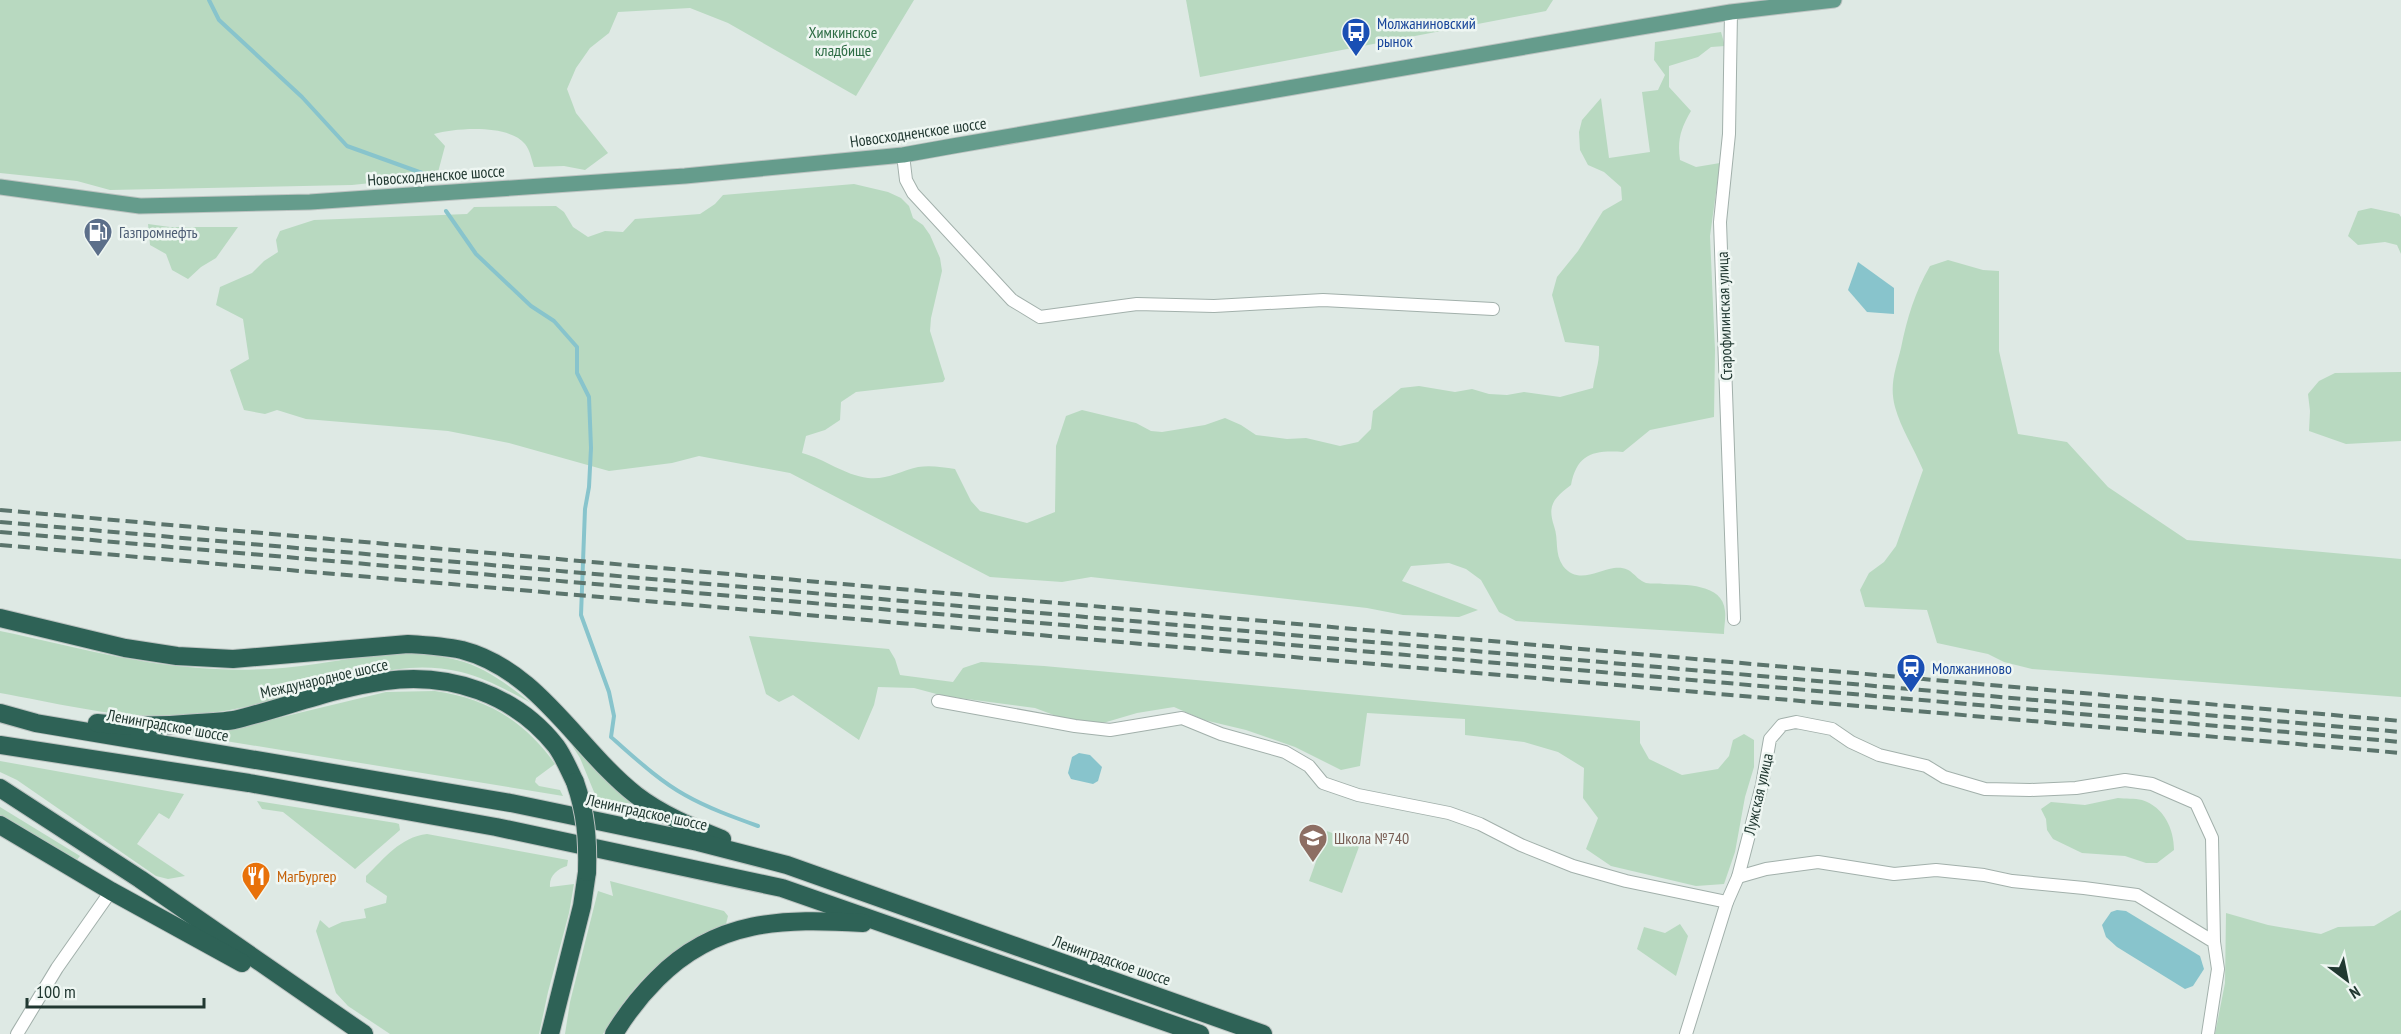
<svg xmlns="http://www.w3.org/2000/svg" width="2401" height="1034" viewBox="0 0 2401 1034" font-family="'PT Sans Narrow',sans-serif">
	<rect width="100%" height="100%" fill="#dee9e4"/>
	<!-- green -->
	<g fill="#b8d9c0">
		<path d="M0,0h914l-58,96 -128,-73 -38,-15 -72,4 -9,21 -19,15 -14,20 -9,21 9,24 32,40 -23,17 -21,-4 -30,1c-2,-6 -4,-17 -9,-23 -16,-20 -69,-16 -91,-10l11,12 -8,30 -85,9 -242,5 -33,-9 -77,-8z"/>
		<path d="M1186,0h367l-7,11 -346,66z"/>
		<path d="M1721,32l4,14 -14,1 -13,10 -29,9v21l22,24c-10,17 -14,29 -11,49l16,7 24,-4 -10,73 5,114 -1,67 -64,13 -27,22c-30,-2 -46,2 -52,33 -17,13 -24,20 -17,41 5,14 0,27 9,40 15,19 35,4 51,2 19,-2 19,10 32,15 5,1 13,0 18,1 20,1 59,-1 61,27 1,7 -1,15 -1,23l-208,-13 -17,-9 -18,-32 -15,-11 -17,-6 -38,3 -9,15 76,29 -19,7 -56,-2 -36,-7 -276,-31 -29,5 -72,-5 -200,-104 -91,-17 -27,7 -63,8 -100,-28 -61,-12 -142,-12 -29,-9 -12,4 -21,-4 -14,-40 19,-11 -6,-40 -27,-14 4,-18 32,-14 12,-12 14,-9 -2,-12 4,-9 34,-11 153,-6 7,-7 82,-1 8,6 9,15 15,10 17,-6 18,1 12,-13 65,-5 15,-10 8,-9 131,-11 34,8 13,6 8,8 4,12 10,7 7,10 10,23 2,13 -11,47 -1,13 15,48 -2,3 -87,10 -15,10 -1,18 -15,10 -19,6 -4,17c23,6 42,22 66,25 19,2 32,-7 50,-11 12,-2 25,0 37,2l16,32 9,10 47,12 28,-11 1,-66 10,-30 16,-6 54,13 15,8 11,1 43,-7 20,-7 16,7 15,10 31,4 19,-1 34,8 18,-4 13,-13 2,-18 28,-23 18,-2 36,6 17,-3 17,5 18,1 17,-3 36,5 33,-9c2,-16 7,-26 6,-42l-34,-4 -13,-47 5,-18 21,-26 25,-40 19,-11 -1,-13 -17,-15 -16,-7 -8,-15 -1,-18 3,-12 19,-22 8,60 41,-6 -8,-60 16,-2 7,-15 -11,-15 1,-18z"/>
		<path d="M2371,208l28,6 2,3v37l-4,-9 -12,-3 -27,3 -10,-9 10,-25z"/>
		<path d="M148,224l22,3h68l-22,31 -15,9 -13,12 -16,-9 -6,-16 -16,-9z"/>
		<path d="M1948,260l35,10 16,1v80l19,83 49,8 41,45 79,53 214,19v138l-369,-28 -28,-7 -16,-8 -51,-11 -10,-33 -62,-3 -5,-17 9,-17 15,-11 12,-16 27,-76c-9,-22 -22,-41 -28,-63 -6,-22 1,-39 6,-59 6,-30 14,-56 29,-82z"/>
		<path d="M2401,372v69l-55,3 -37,-13 1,-20 -2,-17 11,-13 16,-8z"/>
		<path d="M0,631c71,15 142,35 216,38 32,2 68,0 100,-5 46,-7 95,-17 141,-4 28,7 51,25 74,43 -23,-12 -45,-25 -70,-31 -50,-12 -92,2 -139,15 -47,13 -97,28 -146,29 -59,3 -119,-13 -176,-23z"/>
		<path d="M749,636l140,13 6,10 5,16 53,7 10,-14 18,-6 63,4 596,55v22l9,16 33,16 36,-6 11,-13 4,-16 11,-6 10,6v27l-9,30 -10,55 -11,32 -28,2 -85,-20 -25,-17 12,-31 -15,-20 1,-30 -26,-16 -34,-10 -59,-7v-16l-98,-6 -7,53 -19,4 -46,-23 -49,-17 -42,-10 -30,-13 -37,6 -34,10 -18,-1 -18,-2 -32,-12 -91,-12 -30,-8 -36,-1 -4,18 -15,35 -66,-45 -14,7 -13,-8z"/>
		<path d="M435,691c51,7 90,30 120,73l-19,14 -1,4 4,4 21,4 3,6 -374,-61 35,-4 162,-39z"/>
		<path d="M568,739c25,30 48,55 80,76l-49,-11 -19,-46z"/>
		<path d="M0,761l184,33 -15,25 -10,-6 -22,31 48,32 -17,3 -12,-3 -139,-96 -17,-8z"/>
		<path d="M2118,798c7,1 17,0 24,2 22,7 32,29 32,50l-17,13h-11l-21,-7 -43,-3 -29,-14 -6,-9 -1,-11 -5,-10 10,-7 34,3z"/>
		<path d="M257,801l139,22 3,1 1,6 -45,39 -72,-57 -21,-3z"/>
		<path d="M0,807l80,49 -4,5 -76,-46z"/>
		<path d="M1327,831l33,13 -18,49 -33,-12z"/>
		<path d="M427,834l141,26 -1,6c-10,3 -18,10 -17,21l24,-3 -5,29 -21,79 -9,42h-149l-42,-28 -12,-13 -20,-62 4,-11 9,8 13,-6 24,-4 -2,-9 22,-6 1,-7 -21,-14v-6c18,-17 34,-39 61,-42z"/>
		<path d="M610,881l114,30 4,5 -2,8c-14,9 -31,15 -45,24 -33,20 -59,53 -78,86h-38l5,-32 28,-111 15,5z"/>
		<path d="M2401,910v124h-186l10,-51 1,-70 42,12 53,9 17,-7 36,-1z"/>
		<path d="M1680,924l8,12 -12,40 -39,-27 7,-22 21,6z"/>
	</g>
	<!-- water -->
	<g fill="#88c4cc">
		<path d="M1858,262l36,26v26l-27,-2 -19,-22z"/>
		<path d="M1079,753l11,2 12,12 -4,14 -5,3 -22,-5 -3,-6 4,-16z"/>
		<path d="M2117,910l9,1 74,45 4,13 -11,17 -8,3 -68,-42 -11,-10 -4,-12 9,-13z"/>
	</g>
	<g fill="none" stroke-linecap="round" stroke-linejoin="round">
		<!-- stream -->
		<g stroke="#88c4cc" stroke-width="4">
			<path d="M209,0l10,20 83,77 45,49 75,27"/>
			<path d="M446,211l30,43 55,52 23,15 23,26v26l12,24 2,51 -2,39 -4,22 -4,106 28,77 5,24 -3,21c23,20 47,43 74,58 23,13 48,22 73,31"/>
		</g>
		<!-- minor casing -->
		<g stroke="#a2b0ab" stroke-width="14">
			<g id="minor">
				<path d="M1731,12l-2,122 -9,88 14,397"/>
				<path d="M903,155l3,25 7,13 99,107 28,17 97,-13 77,2 109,-6 170,9"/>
				<path d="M938,701l137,25 35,4 72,-12 39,16 64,18 24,14 14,17 35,12 91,18 31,11 41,21 52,21 53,15 101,21"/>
				<path d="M1738,877l28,-8 52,-7 76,12 42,-4 48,5 28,6 72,7 53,7 77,47 4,27 -10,65"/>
				<path d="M17,1034l40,-66 54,-77"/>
				<path d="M1686,1034l41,-132 11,-25 24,-92 8,-46 12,-14 14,-3 36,7 19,13 28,13 47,11 18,11 41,12 45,1 46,-2 49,-8 27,4 44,19 16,35 2,104"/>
			</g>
		</g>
		<!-- major casing -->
		<g stroke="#bcc3c1" stroke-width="17">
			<path id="major" d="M0,187l140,19 170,-4 375,-26 218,-21 50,-9 682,-118 96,-16 103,-12"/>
		</g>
		<!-- highway casing -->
		<g stroke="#bcc3c1" stroke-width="20">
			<g id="highway">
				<path d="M0,618l125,30 52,8 56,3 175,-15c18,1 36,2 54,6 77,20 116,100 174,145 26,20 56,32 86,44"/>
				<path d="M0,713l36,10 475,80 187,39 89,23 476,169"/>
				<path d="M97,723c34,4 67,3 101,0 12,-1 24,-1 36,-3 50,-12 99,-32 151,-39 64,-9 130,13 171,65 8,11 13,24 19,36"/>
				<path d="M0,745l249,38 247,44 286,61 418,146"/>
				<path d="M0,788l140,91 224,155"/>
				<path d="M0,825l111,66 131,72"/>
				<path d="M550,1034l32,-128 5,-34"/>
				<path d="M614,1034c12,-20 26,-38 43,-55 59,-60 127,-61 206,-56"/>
			</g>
		</g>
		<!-- minor -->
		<use href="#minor" stroke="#fff" stroke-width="12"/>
		<!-- major -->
		<use href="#major" stroke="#659c8c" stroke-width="15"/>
		<!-- highway -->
		<use href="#highway" stroke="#2e6256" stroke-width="18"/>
		<!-- rail -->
		<g stroke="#5b746c" stroke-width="4" stroke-dasharray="12 6" stroke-linecap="butt">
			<path d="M0,510l2401,211"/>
			<path d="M0,522l2401,210"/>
			<path d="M0,532l2401,210"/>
			<path d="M0,545l2401,208"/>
		</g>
		<!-- highway-bridge casing -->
		<g stroke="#bcc3c1" stroke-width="20" stroke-linecap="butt">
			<path id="highway-bridge" d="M575,782c11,31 13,58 12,90"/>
		</g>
		<!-- highway-bridge -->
		<use href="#highway-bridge" stroke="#2e6256" stroke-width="18"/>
	</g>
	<!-- icons -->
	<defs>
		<g id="bus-pin" transform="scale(1.5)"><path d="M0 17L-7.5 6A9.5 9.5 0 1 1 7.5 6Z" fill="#1a4fb4" stroke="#eef6f2"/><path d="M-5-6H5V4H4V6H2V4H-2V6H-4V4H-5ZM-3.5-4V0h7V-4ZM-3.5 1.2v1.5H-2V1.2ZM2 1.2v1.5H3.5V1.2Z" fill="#fff"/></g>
		<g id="fuel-pin" transform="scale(1.5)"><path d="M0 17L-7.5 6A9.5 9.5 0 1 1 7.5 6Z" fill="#5c6f8a" stroke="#eef6f2"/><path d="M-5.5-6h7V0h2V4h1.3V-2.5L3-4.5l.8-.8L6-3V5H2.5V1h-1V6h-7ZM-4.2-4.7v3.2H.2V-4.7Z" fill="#fff"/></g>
		<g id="station-pin" transform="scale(1.5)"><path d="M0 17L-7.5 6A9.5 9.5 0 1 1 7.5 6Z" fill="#1a4fb4" stroke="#eef6f2"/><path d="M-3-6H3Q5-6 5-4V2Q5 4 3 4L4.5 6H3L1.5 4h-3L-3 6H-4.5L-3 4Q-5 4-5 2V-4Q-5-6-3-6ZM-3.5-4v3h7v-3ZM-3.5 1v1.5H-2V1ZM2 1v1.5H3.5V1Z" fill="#fff"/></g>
		<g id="school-pin" transform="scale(1.5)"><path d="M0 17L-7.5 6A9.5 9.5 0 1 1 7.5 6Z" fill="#8d6e63" stroke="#eef6f2"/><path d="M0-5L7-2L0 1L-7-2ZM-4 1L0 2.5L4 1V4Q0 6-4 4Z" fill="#fff"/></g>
		<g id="restaurant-pin" transform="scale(1.5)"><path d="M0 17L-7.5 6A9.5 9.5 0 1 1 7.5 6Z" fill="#e8710a" stroke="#eef6f2"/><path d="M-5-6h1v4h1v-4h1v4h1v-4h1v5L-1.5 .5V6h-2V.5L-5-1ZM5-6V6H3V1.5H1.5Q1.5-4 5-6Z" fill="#fff"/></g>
	</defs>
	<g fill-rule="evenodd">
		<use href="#bus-pin" x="1356" y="32"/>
		<use href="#fuel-pin" x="98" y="232"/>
		<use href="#station-pin" x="1911" y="668"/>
		<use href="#school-pin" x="1313" y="838"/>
		<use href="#restaurant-pin" x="256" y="876"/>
	</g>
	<g text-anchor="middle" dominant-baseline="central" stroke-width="5" stroke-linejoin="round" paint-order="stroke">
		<!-- transit labels -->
		<g font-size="16" fill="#164399" stroke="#eef6f2" text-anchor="start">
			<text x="1377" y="23">Молжаниновский<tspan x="1377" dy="18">рынок</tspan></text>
			<text x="1932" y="668">Молжаниново</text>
		</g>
		<!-- park labels -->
		<g font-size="16" fill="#2d6c44" stroke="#eef6f2">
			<text x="843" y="32">Химкинское<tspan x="843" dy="18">кладбище</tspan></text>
		</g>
		<!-- street labels -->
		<g font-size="16" fill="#213831" stroke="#eef6f2">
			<text transform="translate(918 132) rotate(-8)">Новосходненское шоссе</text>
			<text transform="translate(436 175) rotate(-4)">Новосходненское шоссе</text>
			<text transform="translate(1724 316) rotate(-92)">Старофилинская улица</text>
			<text transform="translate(324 678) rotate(-13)">Международное шоссе</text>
			<text transform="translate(168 725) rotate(10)">Ленинградское шоссе</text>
			<text transform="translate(1758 794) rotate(-77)">Лужская улица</text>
			<text transform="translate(647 812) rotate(12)">Ленинградское шоссе</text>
			<text transform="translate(1112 960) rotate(19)">Ленинградское шоссе</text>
		</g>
		<!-- service labels -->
		<g font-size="16" fill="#4e5e75" stroke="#eef6f2" text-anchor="start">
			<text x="119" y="232">Газпромнефть</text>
		</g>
		<!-- education labels -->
		<g font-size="16" fill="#785e54" stroke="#eef6f2" text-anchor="start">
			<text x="1334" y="838">Школа №740</text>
		</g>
		<!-- food labels -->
		<g font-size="16" fill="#c56008" stroke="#eef6f2" text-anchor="start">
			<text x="277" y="876">МагБургер</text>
		</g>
	</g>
	<!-- north arrow -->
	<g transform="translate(2347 980) rotate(148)" stroke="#eef6f2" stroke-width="4.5" paint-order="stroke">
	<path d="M0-4.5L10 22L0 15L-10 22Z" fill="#213831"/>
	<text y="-9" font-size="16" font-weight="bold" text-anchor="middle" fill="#213831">N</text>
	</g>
	<!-- scale -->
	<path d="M27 998v9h177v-9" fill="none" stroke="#213831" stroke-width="3"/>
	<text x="36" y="998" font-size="18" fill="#213831" stroke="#eef6f2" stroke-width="4.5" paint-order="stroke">100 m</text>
</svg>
